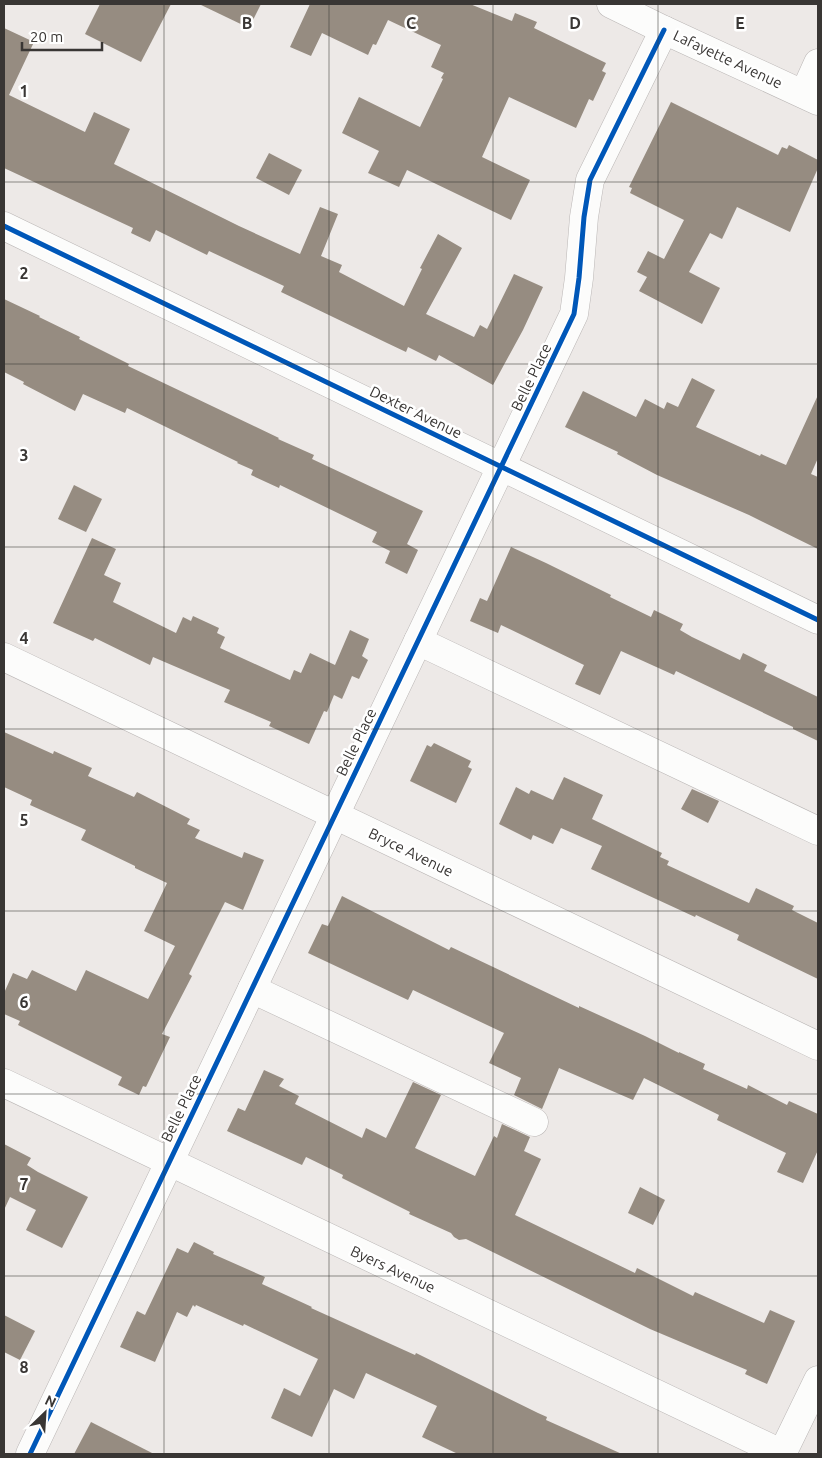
<svg xmlns="http://www.w3.org/2000/svg" width="822" height="1458" viewBox="0 0 822 1458" font-family="Ubuntu,sans-serif">
	<rect width="100%" height="100%" fill="#ede9e7"/>
	<!-- building -->
	<g fill="#968c81">
		<path d="M100,4h71l-30,58 -56,-28z"/>
		<path d="M199,4h62l-12,24z"/>
		<path d="M310,4h160l42,17 3,-8 22,9 -3,6 72,35 -4,8 4,2 -13,28 -4,-2 -13,29 -67,-31 -27,60 48,23 -19,40 -104,-50 -8,17 -31,-14 11,-22 -37,-18 17,-36 61,30 23,-48 -2,-1 3,-5 -13,-6 10,-22 -53,-25 -12,25 -3,-1 -5,11 -46,-22 -11,23 -21,-9z"/>
		<path d="M4,28l30,14 -25,53 76,37 9,-20 36,17 -16,35 125,62 61,28 20,-47 18,7 -17,42 21,9 -3,7 65,34 18,-37 -2,-1 18,-34 24,14 -36,66 48,23 6,-12 7,4 27,-55 29,13 -20,43 -30,55 -54,-30 -3,6 -28,-14 -2,5 -19,-9 -106,-51 3,-6 -75,-35 -2,4 -51,-25 -6,12 -19,-9 2,-5 -129,-60z"/>
		<path d="M671,102l107,53 4,-8 5,2 2,-4 29,15v8l-28,64 -53,-25 -15,32 -12,-6 -21,39 31,16 -18,36 -63,-33 8,-14 -10,-5 11,-21 16,8 20,-39 -54,-27 2,-5 -3,-1z"/>
		<path d="M269,153l33,17 -13,25 -33,-17z"/>
		<path d="M4,299l36,17 -1,1 41,20 -1,2 50,25 -1,2 151,72 -1,1 36,16 -2,4 111,52 -16,33 11,6 -11,24 -22,-11 5,-12 -18,-9 5,-10 -97,-47 -1,3 -28,-13 2,-5 -16,-7 1,-1 -111,-54 -2,5 -42,-19 -8,17 -52,-27 1,-2 -20,-10z"/>
		<path d="M692,378l23,12 -19,37 64,29 1,-2 25,11 32,-70v63l-7,16 7,3v72l-69,-34 -92,-40 -40,-21 1,-2 -53,-25 18,-36 53,26 9,-18 19,10 3,-7 11,5z"/>
		<path d="M74,485l28,14 -16,33 -28,-13z"/>
		<path d="M92,538l24,11 -12,26 17,8 -8,19 63,31 7,-16 8,4 2,-5 26,12 -2,5 8,4 -5,11 70,32 4,-10 7,3 9,-20 25,12 15,-35 19,9 -7,17 6,4 -9,19 -7,-3 -10,23 -8,-4 -7,17 -3,-1 -15,33 -40,-18 2,-4 -47,-20 6,-12 -77,-33 -3,8 -55,-27 -2,3 -40,-18z"/>
		<path d="M511,547l35,16 65,32 -1,2 41,20 3,-7 29,14 -3,6 12,7 48,23 3,-7 24,12 -3,6 54,26v44l-25,-12v-2l-117,-56 -2,4 -53,-24 -21,44 -25,-11 9,-19 -83,-40 -3,8 -28,-12 10,-23 7,3z"/>
		<path d="M4,732l49,22 1,-3 38,17 -4,8 46,21 3,-5 53,27 -3,5 13,6 -5,8 47,20 2,-6 20,8 -21,50 -18,-8 -36,72 3,2 -30,58 8,3 -24,50 -3,-1 -4,9 -21,-10 4,-8 -104,-52 2,-4 -16,-7v-21l9,-20 14,6 5,-9 44,21 10,-21 62,29 27,-53 -31,-15 23,-48 -32,-15v-2l-54,-26 5,-10 -56,-25 2,-5 -28,-13z"/>
		<path d="M434,743l37,18 -3,6 4,2 -16,34 -46,-22 17,-36 4,2z"/>
		<path d="M564,777l39,18 -11,24 70,34 -2,4 9,4 -2,4 82,38 7,-15 38,18 -2,4 26,13v56l-81,-39 2,-5 -43,-20 -1,2 -104,-48 11,-23 -41,-18 -8,16 -20,-9 -2,5 -32,-16 17,-37 13,7 2,-4 22,10z"/>
		<path d="M692,789l27,12 -11,22 -27,-14z"/>
		<path d="M342,896l107,54 2,-3 128,61v-2l66,30 34,17v-1l26,12 -2,5 44,20 1,-4 39,20 2,-4 29,13v36l-15,33 -26,-11 9,-19 -69,-33 2,-5 -75,-37 -11,22 -74,-32 -17,41 -28,-14 7,-17 -32,-15 15,-30 -91,-43 -5,10 -100,-47 14,-29 6,2z"/>
		<path d="M264,1070l20,9 -5,7 20,10 -4,8 67,34 4,-10 20,10 27,-56 28,13 -26,53 60,28 19,-40 3,2 5,-14 28,13 -6,14 17,8 -26,56 120,58 2,-5 56,28 2,-4 69,31 6,-13 25,11 -28,63 -22,-10 2,-4 -97,-41 -184,-90 -7,1 -5,-3 -3,-4 -42,-19 1,-2 -68,-34 1,-3 -37,-18 -4,8 -75,-34 11,-23 7,3z"/>
		<path d="M4,1144l27,14 -4,7 11,7 50,25 -26,51 -36,-18 10,-20 -26,-13 -6,13z"/>
		<path d="M640,1187l25,13 -12,25 -25,-12z"/>
		<path d="M194,1242l20,10 -1,2 52,23 -3,7 50,23 -1,1 104,47 1,-2 122,60 9,4 -1,3 76,34h-164l-36,-17 15,-31 -71,-33 -12,26 -20,-10 -22,48 -41,-19 13,-30 16,8 18,-37 -74,-35 -1,2 -47,-21 -1,2 -2,-2 -6,12 -10,-5 -22,50 -35,-15 17,-36 8,4 32,-67 11,5z"/>
		<path d="M4,1315l31,16 -15,29 -16,-8z"/>
		<path d="M91,1422l63,32h-80z"/>
	</g>
	<g fill="none" stroke-linecap="round" stroke-linejoin="round">
		<!-- minor casing -->
		<g stroke="#bab6b5" stroke-width="29">
			<g id="minor">
				<path d="M611,4l53,26 154,71"/>
				<path d="M804,94l14,-31"/>
				<path d="M4,226l814,394"/>
				<path d="M418,641l400,190"/>
				<path d="M4,657l814,389"/>
				<path d="M252,989l282,133"/>
				<path d="M4,1083l779,371"/>
				<path d="M30,1454l544,-1140 5,-36 5,-61 6,-37 74,-150"/>
				<path d="M782,1454l36,-74"/>
			</g>
		</g>
		<!-- minor -->
		<use href="#minor" stroke="#fcfcfb" stroke-width="28"/>
		<!-- cycleway casing -->
		<g stroke="#fff" stroke-width="8">
			<g id="cycleway">
				<path d="M4,226l814,394"/>
				<path d="M30,1454l544,-1140 5,-36 5,-61 6,-37 74,-150"/>
			</g>
		</g>
		<!-- cycleway -->
		<use href="#cycleway" stroke="#0057b8" stroke-width="5"/>
	</g>
	<!-- grid -->
	<path fill="none" stroke="#393634" stroke-width="1" stroke-opacity="0.55" d="M164,4v1450M329,4v1450M493,4v1450M658,4v1450M4,182h814M4,364h814M4,547h814M4,729h814M4,911h814M4,1094h814M4,1276h814"/>
	<g text-anchor="middle" dominant-baseline="central" stroke-width="5" stroke-linejoin="round" paint-order="stroke">
		<!-- street labels -->
		<g font-size="15" fill="#393634" stroke="#fff">
			<text transform="translate(728 59) rotate(25)">Lafayette Avenue</text>
			<text transform="translate(531 377) rotate(-64)">Belle Place</text>
			<text transform="translate(416 412) rotate(26)">Dexter Avenue</text>
			<text transform="translate(356 742) rotate(-64)">Belle Place</text>
			<text transform="translate(411 852) rotate(26)">Bryce Avenue</text>
			<text transform="translate(181 1108) rotate(-64)">Belle Place</text>
			<text transform="translate(393 1269) rotate(25)">Byers Avenue</text>
		</g>
	</g>
	<g font-size="16" text-anchor="middle" font-weight="bold" fill="#393634" stroke="#fff" stroke-width="5" stroke-linejoin="round" paint-order="stroke">
		<text x="247" y="29">B</text>
		<text x="411" y="29">C</text>
		<text x="575" y="29">D</text>
		<text x="740" y="29">E</text>
		<text x="24" y="97">1</text>
		<text x="24" y="279">2</text>
		<text x="24" y="461">3</text>
		<text x="24" y="644">4</text>
		<text x="24" y="826">5</text>
		<text x="24" y="1008">6</text>
		<text x="24" y="1190">7</text>
		<text x="24" y="1373">8</text>
	</g>
	<!-- border -->
	<rect width="822" height="1458" fill="none" stroke="#393634" stroke-width="10"/>
	<!-- north arrow -->
	<g transform="translate(45 1413) rotate(25)" stroke="#ffffff" stroke-width="4" paint-order="stroke">
	<path d="M0-4L9 19L0 12L-9 19Z" fill="#393634"/>
	<text y="-8" font-size="14" font-weight="bold" text-anchor="middle" fill="#393634">N</text>
	</g>
	<!-- scale -->
	<path d="M22 42v8h80v-8" fill="none" stroke="#393634" stroke-width="2.5"/>
	<text x="30" y="42" font-size="15" fill="#393634" stroke="#ffffff" stroke-width="4" paint-order="stroke">20 m</text>
</svg>
